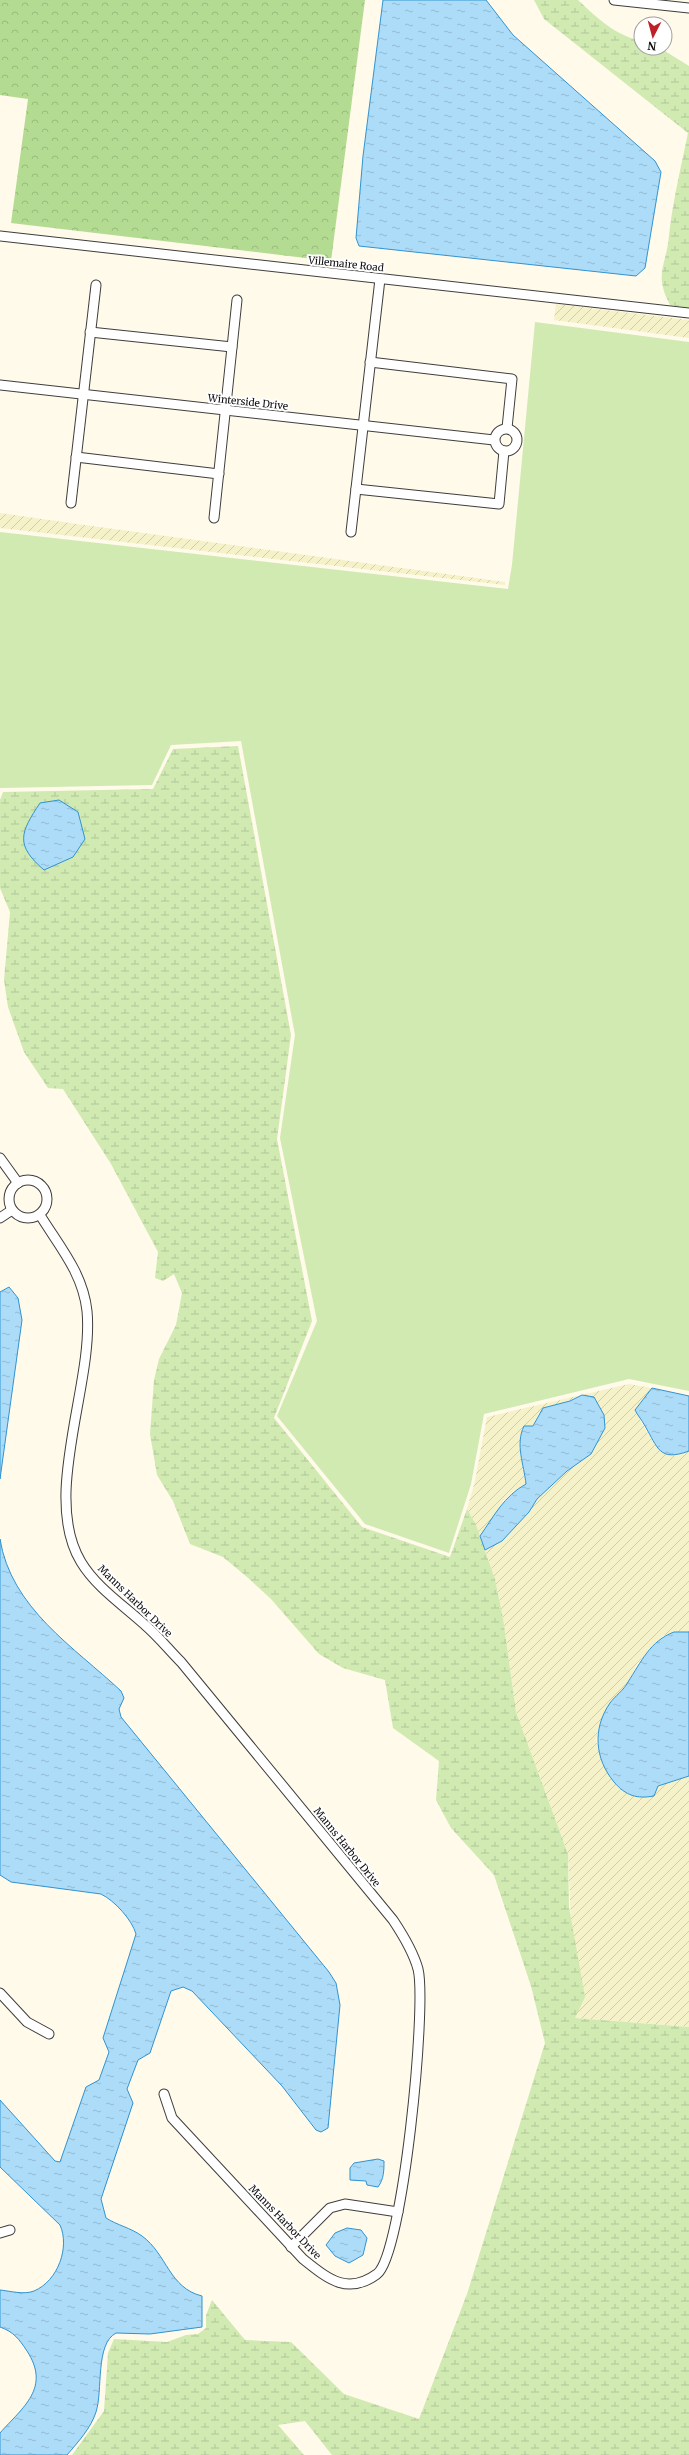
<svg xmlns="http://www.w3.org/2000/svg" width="689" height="2455" viewBox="0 0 689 2455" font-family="Merriweather,serif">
	<defs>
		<pattern id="farmland-furrows" width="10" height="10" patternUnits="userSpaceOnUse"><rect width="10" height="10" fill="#f5f1c9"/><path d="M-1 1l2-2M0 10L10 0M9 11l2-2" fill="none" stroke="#d1cdab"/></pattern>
		<pattern id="forest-crowns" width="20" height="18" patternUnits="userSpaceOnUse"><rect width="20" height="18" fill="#b3db91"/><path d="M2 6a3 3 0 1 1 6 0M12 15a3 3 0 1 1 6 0" fill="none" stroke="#99bb7c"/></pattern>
		<pattern id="wetland-marsh" width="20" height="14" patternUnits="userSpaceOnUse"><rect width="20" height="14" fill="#d0eab2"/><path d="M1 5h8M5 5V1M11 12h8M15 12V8" fill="none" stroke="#b1c798"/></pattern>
		<pattern id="water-ripples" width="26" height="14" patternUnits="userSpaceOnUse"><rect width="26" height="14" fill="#acdcf8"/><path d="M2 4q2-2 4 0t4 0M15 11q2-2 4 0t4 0" fill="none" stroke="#93bbd3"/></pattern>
	</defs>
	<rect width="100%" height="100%" fill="#fffae9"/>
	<!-- farmland -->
	<g fill="url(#farmland-furrows)">
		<path d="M556,304l133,16v18l-135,-18z"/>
		<path d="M0,513l77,11 428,58v3l-505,-57z"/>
		<path d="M629,1384l23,4 -13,30 17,29 20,9 13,-5v181h-15l-11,4 -16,16 -10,12 -9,19 -18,20 -11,24 -3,13 7,25 17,24 38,-3 31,-10v251l-114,-9 -7,-164 -52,-142 -13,-94 -8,-39 -10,-29 17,-9 27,-29 8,-13 30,-28 24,-17 -9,-59 -44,19 -5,12 -13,8v17l6,34 -13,6 -10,10 -8,15 -15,20 -13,-27 7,-24 13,-68z"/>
	</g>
	<!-- grass -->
	<path fill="#d0eab2" d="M535,322l154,20v1049l-60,-12 -145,35 -13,70 -22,69 -84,-29 -88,-108 40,-95 -37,-183 15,-103 -54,-294 -70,4 -19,40 -152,3v-256l508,57 4,-24z"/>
	<!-- forest -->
	<path fill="url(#forest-crowns)" d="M0,0h365l-34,261 -320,-38 17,-124 -28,-4z"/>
	<!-- wetland -->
	<g fill="url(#wetland-marsh)">
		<path d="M534,0h44c19,18 37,35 63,41v7h19l29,18v242l-19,-3c-17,-32 -3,-40 -1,-70 4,-35 12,-68 19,-102l-144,-114z"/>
		<path d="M238,746l53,289 -14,104 35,182 -38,97 88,109 88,30 17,-48 9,16 19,54 8,39 13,94 52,142 1,53 16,90 -10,21 114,9v428h-357l-27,-34 -27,4 26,30h-232l32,-44 4,-58 6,-14 53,3 19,-7 12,-1 8,-6v-13l6,-15 33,40 46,2 53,52 75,25 48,-125 78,-251 -14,-57 -37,-111 -43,-47 -15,-28 3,-39 -46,-33 -8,-48 -42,-12 -24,-14 -48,-55 -24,-22 -24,-20 -33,-13 -17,-43 -16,-26 -7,-41 4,-54 5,-21 17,-34 6,-32 -8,-19 -11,7 -8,-3 3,-26 -47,-88 -48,-75 -15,-1 -24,-36 -16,-45 -4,-27 6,-68 -10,-24v-88l3,-8 150,-3 20,-40z"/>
	</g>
	<!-- water -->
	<g fill="url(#water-ripples)" stroke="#3193d1">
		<path d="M383,0h103l27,35 142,126 6,11 -16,96 -9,8 -277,-30 -3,-8 7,-82z"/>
		<path d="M59,800l19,12 7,27 -12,18 -29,13c-29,-25 -24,-37 -4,-67z"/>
		<path d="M9,1287l9,11 4,22 -22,159v-187z"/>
		<path d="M652,1388l37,8v55c-30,11 -31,-3 -44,-25 -3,-6 -7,-10 -10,-16z"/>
		<path d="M582,1395l12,2 10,18 1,13 -14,26 -24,17 -30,28 -8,13 -27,29 -17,9 -5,-14c14,-20 24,-40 46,-52 -2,-19 -11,-40 -2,-58h9l10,-18 27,-7z"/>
		<path d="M0,1539c11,69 74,108 121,152l3,7 -5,11 2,8 208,255 7,11 4,22 -12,123 -7,4 -5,-2 -34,-44 -90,-95 -9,-4 -12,4 -21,62 -12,7 -11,29 6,14 -32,96 5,19c11,7 25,10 36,18 25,18 27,52 60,60v31l-52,7 -34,-1c-21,11 -13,58 -20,79 -5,16 -18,30 -29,43h-67v-22c23,-26 51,-45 27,-82 -8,-12 -13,-19 -27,-24v-37c10,1 24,5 34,1 24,-10 36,-44 26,-66l-60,-58v-67l55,61 5,1 26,-75 13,-7 10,-28 -6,-14 33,-104c-4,-14 -21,-33 -35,-40l-90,-12 -11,-7z"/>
		<path d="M674,1632h15v144l-31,10 -4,10c-17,3 -28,0 -40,-14 -19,-23 -22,-53 -4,-79 5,-7 14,-13 18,-21 13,-20 22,-41 46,-50z"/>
		<path d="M378,2159l6,2c0,9 0,18 -6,26l-11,-2 -1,-4 -16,-1v-12l4,-5z"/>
		<path d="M347,2228l14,2 6,8 -4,17 -14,8 -14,-7 -9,-11 9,-12z"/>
	</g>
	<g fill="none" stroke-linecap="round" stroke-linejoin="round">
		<!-- minor casing -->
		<g stroke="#3e3e3e" stroke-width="11">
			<g id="minor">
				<path d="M614,0l75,8"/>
				<path d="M0,236l689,77"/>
				<path d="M90,332l142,15"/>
				<path d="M370,362l142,17 -5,49"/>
				<path d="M0,385l494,55"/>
				<circle cx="506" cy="440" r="11"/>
				<path d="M76,457l143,17"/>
				<path d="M356,489l143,15 5,-53"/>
				<path d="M71,503l25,-218"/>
				<path d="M214,518l23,-218"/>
				<path d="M351,532l29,-253"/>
				<path d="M0,1158l18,25"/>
				<circle cx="28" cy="1199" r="19"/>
				<path d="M40,1215c19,31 43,58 47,96 7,73 -46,185 -6,251 15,25 42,43 64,63 13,11 24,25 36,37l212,258c10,15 20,31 25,49 9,36 -15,285 -41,305 -30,22 -50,4 -74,-15l-131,-141 -8,-24"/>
				<path d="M0,1218l12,-8"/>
				<path d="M0,1993l27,29 22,12"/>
				<path d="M0,2233l10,-3"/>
				<path d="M291,2247l39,-39 15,-4 53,8"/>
			</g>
		</g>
		<!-- minor -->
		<use href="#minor" stroke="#fff" stroke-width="9"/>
	</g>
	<g text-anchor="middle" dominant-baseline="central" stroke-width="4" stroke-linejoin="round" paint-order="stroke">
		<!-- street labels -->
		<g font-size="10" fill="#0b0b0b" stroke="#fff">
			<text transform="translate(346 264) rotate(6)">Villemaire Road</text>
			<text transform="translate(248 402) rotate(6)">Winterside Drive</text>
			<text transform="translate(135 1601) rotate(44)">Manns Harbor Drive</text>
			<text transform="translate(347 1847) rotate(51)">Manns Harbor Drive</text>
			<text transform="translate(285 2222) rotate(46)">Manns Harbor Drive</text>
		</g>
	</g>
	<!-- north arrow -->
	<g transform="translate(653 36) rotate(186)"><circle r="19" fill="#ffffff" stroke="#9d9d9d"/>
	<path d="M0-3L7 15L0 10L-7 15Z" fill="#be2029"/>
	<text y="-6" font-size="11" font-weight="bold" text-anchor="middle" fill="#0b0b0b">N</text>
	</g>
</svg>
